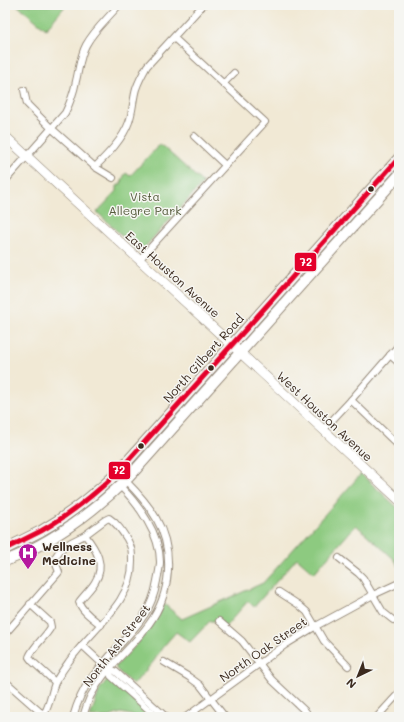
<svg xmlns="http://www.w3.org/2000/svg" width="404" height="722" viewBox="0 0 404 722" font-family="Mali,sans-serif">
	<rect width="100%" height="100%" fill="#f6f6f2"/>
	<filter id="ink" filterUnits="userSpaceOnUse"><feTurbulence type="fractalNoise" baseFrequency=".025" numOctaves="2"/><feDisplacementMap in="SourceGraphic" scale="8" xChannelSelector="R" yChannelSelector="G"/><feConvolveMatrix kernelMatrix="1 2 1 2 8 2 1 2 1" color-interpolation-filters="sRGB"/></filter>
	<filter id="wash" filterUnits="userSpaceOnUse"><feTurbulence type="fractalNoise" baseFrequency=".012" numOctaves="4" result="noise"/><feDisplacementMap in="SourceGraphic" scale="16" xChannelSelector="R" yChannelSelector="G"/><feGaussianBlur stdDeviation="0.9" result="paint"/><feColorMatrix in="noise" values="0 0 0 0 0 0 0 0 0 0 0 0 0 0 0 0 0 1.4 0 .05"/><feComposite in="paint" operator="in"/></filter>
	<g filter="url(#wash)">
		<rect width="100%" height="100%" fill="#f1e9d5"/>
		<!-- green -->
		<g fill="#8dca80" stroke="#647a4f">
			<path d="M17,5h49l-20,24z"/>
			<path d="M160,144l43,39 -60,66 -3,2 -3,-1 -40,-38 20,-21v-5l4,-2c2,-4 2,-8 5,-11l4,3z"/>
			<path d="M361,474l38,35v58l-5,-8 -38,-34 -42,48 -17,-15 -43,49 -6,-6 -23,26 -6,-6h-9l-20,21 -14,-10 -14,16 -8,13 -21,24 -17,-16v-3c18,-19 38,-38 48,-62l18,15 81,-36z"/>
			<path d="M107,680c8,1 37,30 45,37h-12l-19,-4 -12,4h-19l10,-28z"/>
		</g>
	</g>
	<g filter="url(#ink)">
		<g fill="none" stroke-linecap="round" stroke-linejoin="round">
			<!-- street casing -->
			<g stroke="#968a7a" stroke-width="8">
				<g id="street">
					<path d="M224,83l10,-10"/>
					<path d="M24,90l3,14 23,23 45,40 18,11"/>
					<path d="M194,136l31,29"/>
					<path d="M95,167c13,-13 28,-28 34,-45 4,-11 4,-23 7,-33 3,-9 7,-16 11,-23l56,-61"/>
					<path d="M5,181l60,-68c5,-10 9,-21 11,-32 3,-12 4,-25 10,-36 8,-15 22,-27 33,-40"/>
					<path d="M139,260l126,-138 -91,-84"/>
					<path d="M390,355l9,8"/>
					<path d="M351,400l48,46"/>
					<path d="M323,430l28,-30 48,-55"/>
					<path d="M85,535c11,14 21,30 10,47 -4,7 -11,13 -16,20 3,10 15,17 22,23"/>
					<path d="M339,558l19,15 5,5 20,34 10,8"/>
					<path d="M279,592l20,13 8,7 17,29 24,25"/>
					<path d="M30,604l20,18 1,5c-6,11 -17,18 -22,30l3,4 23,21"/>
					<path d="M219,621l23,20 30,39 34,32"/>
					<path d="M5,634l54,-62 -5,-13 6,-9 11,-8 14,-7 20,-15 4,-2c8,5 13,13 18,21 5,9 5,12 5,23 1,40 -41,68 -62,98 -5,7 -11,15 -15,23 -4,10 -5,22 -11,31l-5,-3 -34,-30"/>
					<path d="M82,645l27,25 2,6 46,41"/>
					<path d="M164,662l25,15 11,8 25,32"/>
					<path d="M109,670l6,1 51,46"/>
					<path d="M73,717c4,-14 9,-26 17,-37 11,-15 23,-28 36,-42 6,-7 12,-13 17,-21 7,-10 12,-24 14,-36 1,-6 3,-13 3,-19 0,-28 -21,-57 -40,-76"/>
					<path d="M83,717c3,-9 5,-18 10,-25 14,-26 39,-44 56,-68 22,-30 26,-73 7,-106 -8,-14 -19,-26 -30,-37"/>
					<path d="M186,717l99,-72 31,-19 57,-31 26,-12"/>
					<path d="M377,717l22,-24"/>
				</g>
			</g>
			<!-- secondary casing -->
			<g stroke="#968a7a" stroke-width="10">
				<path id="secondary" d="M5,136l55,51 172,158 167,155"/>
			</g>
			<!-- primary casing -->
			<g stroke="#968a7a" stroke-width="12">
				<g id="primary">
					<path d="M5,549c12,-6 24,-12 36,-18 28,-16 53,-36 76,-58l282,-315"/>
					<path d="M5,561c48,-18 88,-49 124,-84l270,-302"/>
				</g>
			</g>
			<!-- street -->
			<use href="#street" stroke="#fff" stroke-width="6"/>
			<!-- secondary -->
			<use href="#secondary" stroke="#fff" stroke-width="9"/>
			<!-- primary -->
			<use href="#primary" stroke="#fff" stroke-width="10"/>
			<!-- bus-1 casing -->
			<g stroke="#f6f6f2" stroke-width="8">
				<path id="bus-1" d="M5,549c12,-6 24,-12 36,-18 28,-16 53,-36 76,-58l282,-315"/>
			</g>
			<!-- bus-1 -->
			<use href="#bus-1" stroke="#e4002b" stroke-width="5"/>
		</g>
	</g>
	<!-- icons -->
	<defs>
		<g id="hospital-pin" transform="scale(1)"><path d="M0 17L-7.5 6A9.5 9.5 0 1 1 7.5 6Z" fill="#b5179e" stroke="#f6f6f2"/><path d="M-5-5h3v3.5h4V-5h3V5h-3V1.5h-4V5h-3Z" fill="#fff"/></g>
	</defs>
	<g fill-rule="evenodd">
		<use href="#hospital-pin" x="28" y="553"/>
	</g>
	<!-- markers -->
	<g fill="#3b2a1e" stroke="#f6f6f2" stroke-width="1.5">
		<circle cx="371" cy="189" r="3.5"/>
		<circle cx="211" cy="368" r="3.5"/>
		<circle cx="141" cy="446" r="3.5"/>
	</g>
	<g text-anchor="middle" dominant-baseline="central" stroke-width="3" stroke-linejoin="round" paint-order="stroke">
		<!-- park labels -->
		<g font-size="12" fill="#545a3b" stroke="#f6f6f2">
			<text x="145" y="196">Vista<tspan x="145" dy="14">Allegre Park</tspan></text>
		</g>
		<!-- street labels -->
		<g font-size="12" fill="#3b2a1e" stroke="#f6f6f2">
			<text transform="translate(173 274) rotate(42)">East Houston Avenue</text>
			<text transform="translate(203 358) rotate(-48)">North Gilbert Road</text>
			<text transform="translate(325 416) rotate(43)">West Houston Avenue</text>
			<text transform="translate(116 645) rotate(-52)">North Ash Street</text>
			<text transform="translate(263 649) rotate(-35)">North Oak Street</text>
		</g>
		<!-- poi labels -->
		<g font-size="12" font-weight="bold" fill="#3b2a1e" stroke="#f6f6f2" text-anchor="start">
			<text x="42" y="546">Wellness<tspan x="42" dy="14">Medicine</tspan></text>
		</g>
	</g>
	<g stroke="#f6f6f2" stroke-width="1.5">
		<rect x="294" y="252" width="23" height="20" rx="4" fill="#e4002b"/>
		<rect x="108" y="461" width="23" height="19" rx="4" fill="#e4002b"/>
	</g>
	<g font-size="11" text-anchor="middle" font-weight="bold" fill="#fff">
		<text x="306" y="266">72</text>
		<text x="119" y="474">72</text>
	</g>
	<!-- margin -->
	<rect width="404" height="722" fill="none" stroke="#f6f6f2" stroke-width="20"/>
	<!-- north arrow -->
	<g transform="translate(358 676) rotate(223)" stroke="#f6f6f2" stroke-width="3" paint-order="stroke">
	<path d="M0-3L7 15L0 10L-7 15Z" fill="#3b2a1e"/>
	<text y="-6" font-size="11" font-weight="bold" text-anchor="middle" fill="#3b2a1e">N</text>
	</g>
</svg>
